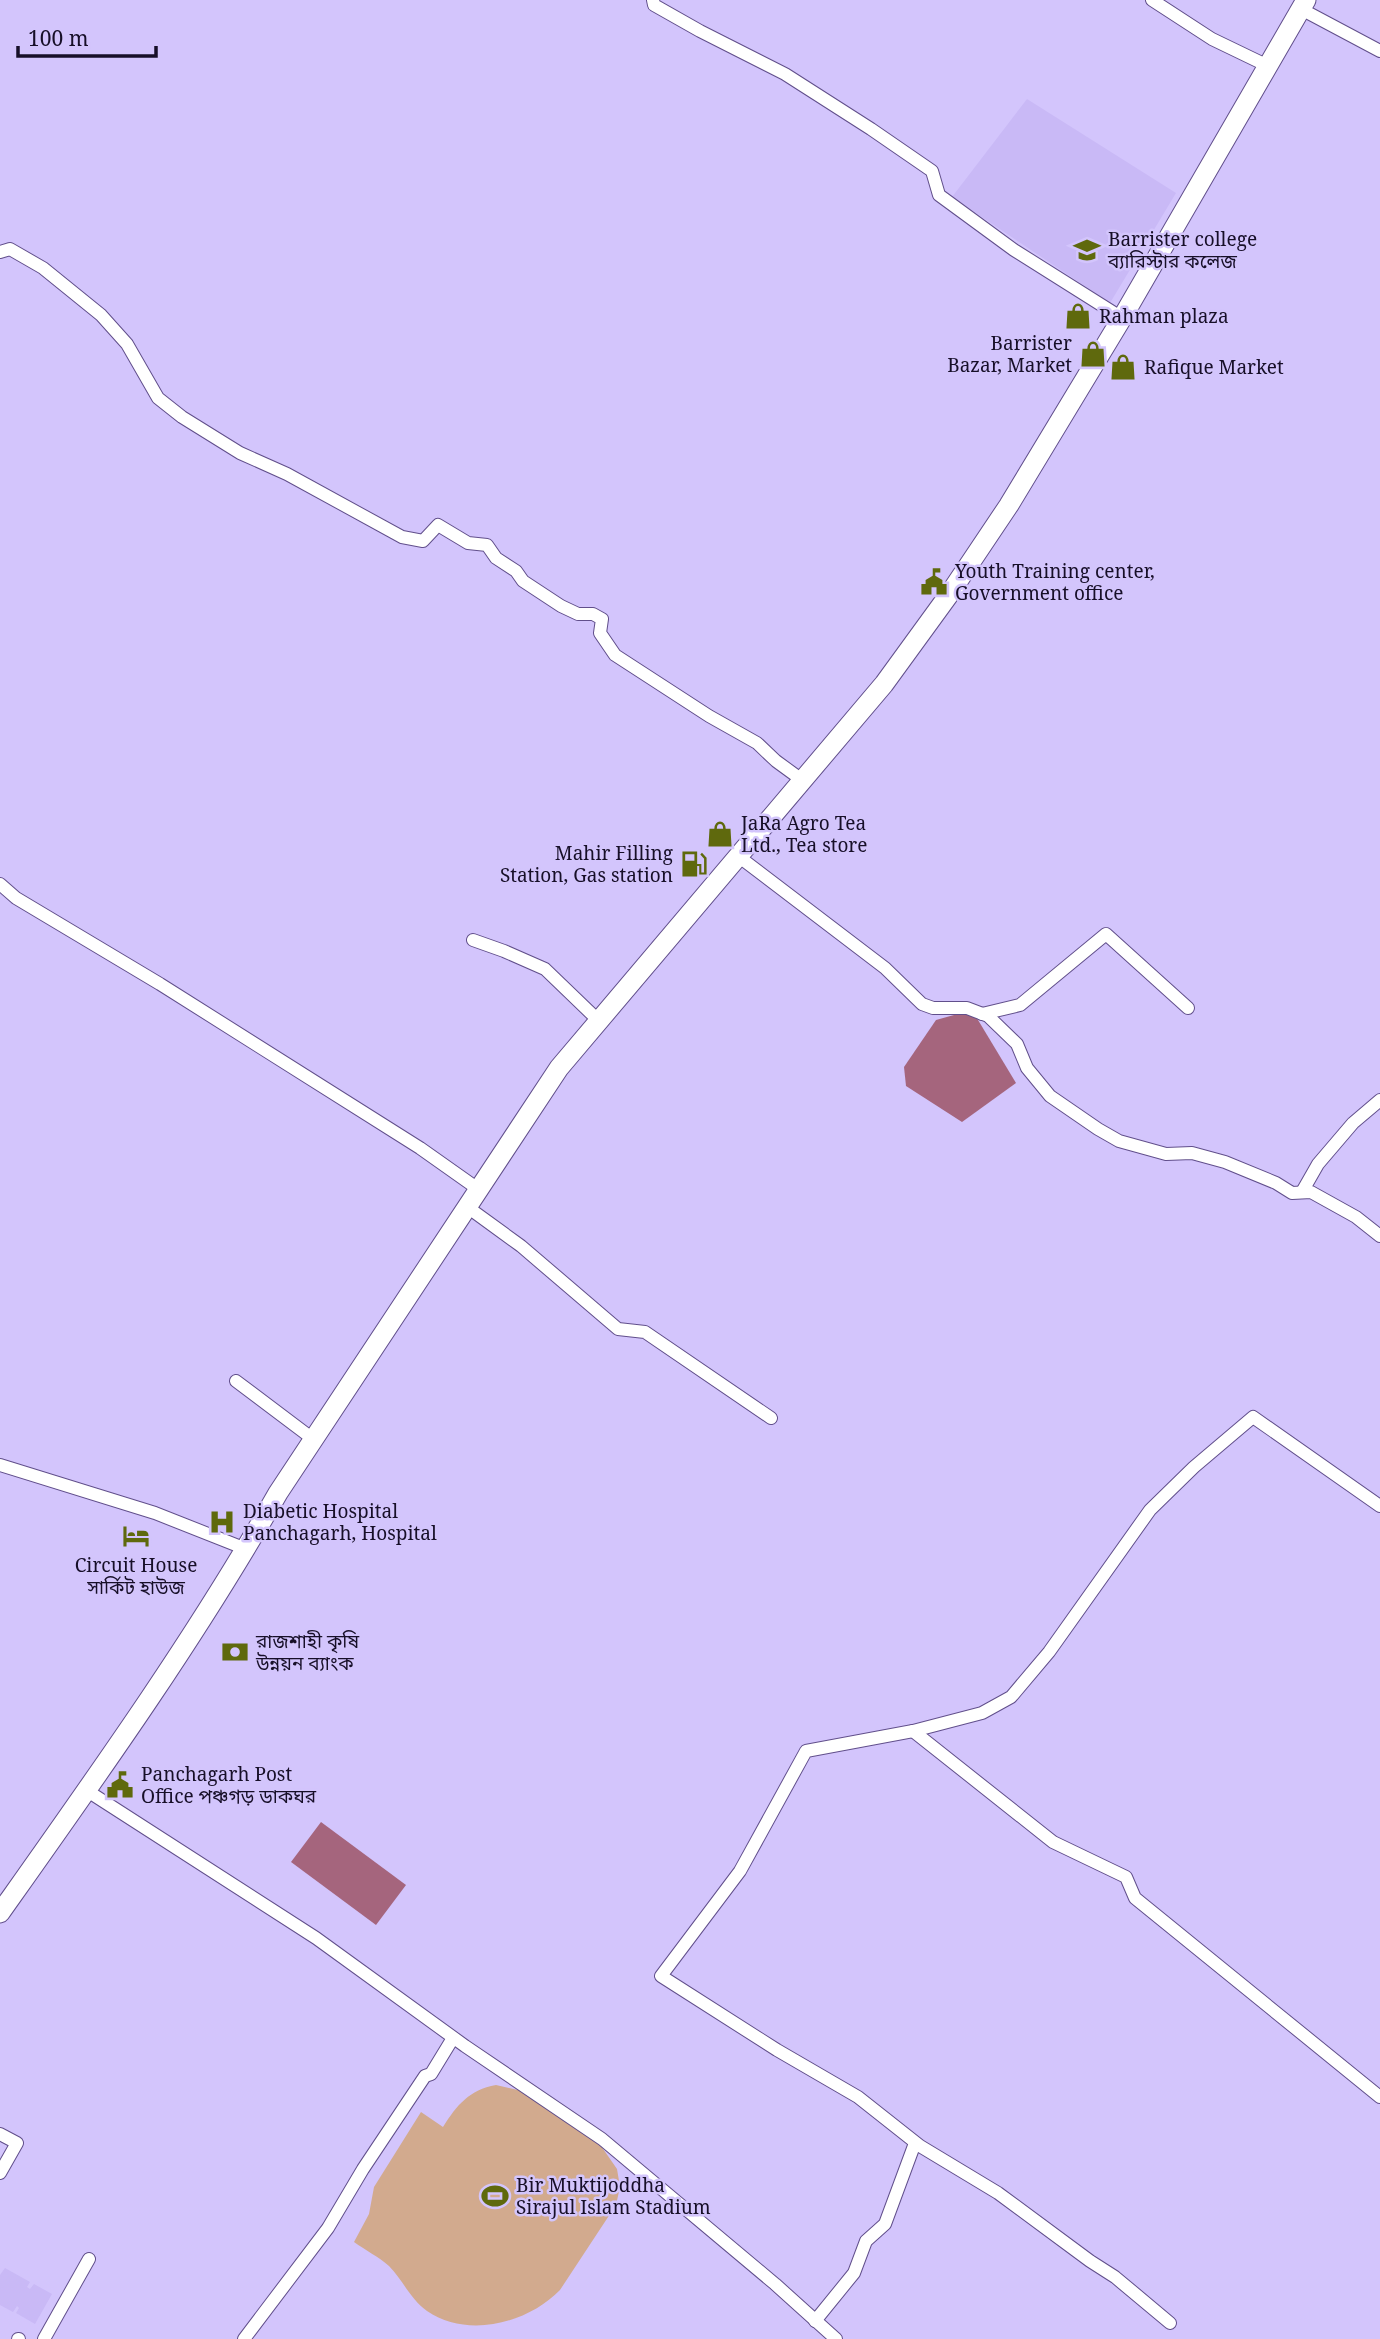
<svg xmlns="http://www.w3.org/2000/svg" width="1380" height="2339" viewBox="0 0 1380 2339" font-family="'Noto Serif','Noto Sans Bengali',serif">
	<rect width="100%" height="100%" fill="#d3c5fc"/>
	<!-- built -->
	<g fill="#c9b9f6">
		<path d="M1027,99l149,94 -66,110 -158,-106z"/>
		<path d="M5,2268l25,14 -3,5 3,2 4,-5 18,10 -17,30 -19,-11 3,-5 -2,-2 -4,6 -13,-7v-30z"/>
	</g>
	<!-- green -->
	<path fill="#d2aa8e" d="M496,2085l26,6 77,52 18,26 3,18 -4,18 -56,85c-32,33 -92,49 -133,21 -17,-12 -24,-31 -38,-45 -10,-9 -24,-16 -35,-24l15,-28 5,-27 47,-75 22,15c14,-22 26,-37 53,-42z"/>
	<!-- water -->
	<g fill="#a5657d">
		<path d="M972,1010l44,73 -54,39 -56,-36 -2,-19 32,-47z"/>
		<path d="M321,1822l85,63 -30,40 -85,-63z"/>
	</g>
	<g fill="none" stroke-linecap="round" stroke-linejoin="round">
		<!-- minor casing -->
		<g stroke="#614f8b" stroke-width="14">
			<g id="minor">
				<path d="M653,0l1,5 46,26 85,43 86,55 61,42 7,24 75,55 108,68"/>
				<path d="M1152,0l60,39 56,27"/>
				<path d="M1301,9l79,42"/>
				<path d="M0,252l10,-3 33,19 58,47 26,29 31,54 24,19 58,36 47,21 115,63 21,4 15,-16 30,18 19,2 9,13 20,13 7,10 38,25 17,8h15l9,5 -2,14 15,22 94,61 48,27 19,18 26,19"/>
				<path d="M738,856l147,112 37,36 11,4h34l21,8 29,28 10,24 23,28 48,33 21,12 47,13 26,-1 33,9 51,21 16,10 19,-1 45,25 24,19"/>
				<path d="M0,884l16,14 144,86 260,164 58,41"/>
				<path d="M473,940l31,11 41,18 54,52"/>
				<path d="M982,1014l38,-9 86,-71 82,74"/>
				<path d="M1302,1192l16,-28 35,-41 27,-23"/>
				<path d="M466,1206l55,40 97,83 27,3 126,86"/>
				<path d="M236,1381l77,58"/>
				<path d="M0,1465l155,48 91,36"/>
				<path d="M913,1731l140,111 73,35 9,21 245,199"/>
				<path d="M86,1790l230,148 149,108 137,93 173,145 61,55"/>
				<path d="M0,2134l17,9 -17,30"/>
				<path d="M815,2321l39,-48 12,-32 19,-17 30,-81"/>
				<path d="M1170,2323l-55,-46 -25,-16 -92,-68 -78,-47 -62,-49 -81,-47 -116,-74 79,-105 66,-120 107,-20 69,-18 29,-16 38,-45 101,-142 44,-43 59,-50 127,89"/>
				<path d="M18,2339h1"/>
				<path d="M44,2339l45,-80"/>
				<path d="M244,2339l84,-111 35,-59 62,-93 6,-2 22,-36"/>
			</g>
		</g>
		<!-- highway casing -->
		<g stroke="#614f8b" stroke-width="21">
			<path id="highway" d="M0,1913c97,-137 195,-274 278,-420l281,-425 325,-384 64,-88 61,-91 113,-187 184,-318"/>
		</g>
		<!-- minor -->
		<use href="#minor" stroke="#fff" stroke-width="12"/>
		<!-- highway -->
		<use href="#highway" stroke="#fff" stroke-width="19"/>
	</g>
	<!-- icons -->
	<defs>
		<g id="university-bare" transform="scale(2.1)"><path d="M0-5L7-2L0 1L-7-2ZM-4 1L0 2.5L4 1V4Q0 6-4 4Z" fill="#5f690d" stroke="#d3c5fc" stroke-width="2.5" paint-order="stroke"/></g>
		<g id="shop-bare" transform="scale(2.1)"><path d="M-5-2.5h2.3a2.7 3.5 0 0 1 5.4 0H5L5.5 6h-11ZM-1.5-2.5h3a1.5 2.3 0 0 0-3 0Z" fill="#5f690d" stroke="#d3c5fc" stroke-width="2.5" paint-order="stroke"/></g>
		<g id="civic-bare" transform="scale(2.1)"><path d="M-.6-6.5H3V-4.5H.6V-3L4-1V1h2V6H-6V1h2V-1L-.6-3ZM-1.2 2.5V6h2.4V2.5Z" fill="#5f690d" stroke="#d3c5fc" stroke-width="2.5" paint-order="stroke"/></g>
		<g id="fuel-bare" transform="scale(2.1)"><path d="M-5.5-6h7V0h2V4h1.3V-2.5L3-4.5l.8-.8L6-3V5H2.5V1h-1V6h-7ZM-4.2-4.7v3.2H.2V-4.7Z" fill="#5f690d" stroke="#d3c5fc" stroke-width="2.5" paint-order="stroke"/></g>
		<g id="hospital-bare" transform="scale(2.1)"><path d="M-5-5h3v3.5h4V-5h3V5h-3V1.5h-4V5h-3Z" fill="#5f690d" stroke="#d3c5fc" stroke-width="2.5" paint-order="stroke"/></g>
		<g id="hotel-bare" transform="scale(2.1)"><path d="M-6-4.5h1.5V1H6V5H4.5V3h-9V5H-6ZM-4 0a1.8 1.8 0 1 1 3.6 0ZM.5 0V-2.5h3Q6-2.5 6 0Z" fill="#5f690d" stroke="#d3c5fc" stroke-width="2.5" paint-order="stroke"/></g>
		<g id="bank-bare" transform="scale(2.1)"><path d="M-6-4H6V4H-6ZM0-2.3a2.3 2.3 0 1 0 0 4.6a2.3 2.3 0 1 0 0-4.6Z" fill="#5f690d" stroke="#d3c5fc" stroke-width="2.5" paint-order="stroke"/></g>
		<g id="stadium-bare" transform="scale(2.1)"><path d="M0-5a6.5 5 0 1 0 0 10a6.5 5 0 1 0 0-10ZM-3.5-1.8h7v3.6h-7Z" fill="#5f690d" stroke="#d3c5fc" stroke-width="2.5" paint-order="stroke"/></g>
	</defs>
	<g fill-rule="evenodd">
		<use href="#university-bare" x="1087" y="250"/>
		<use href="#shop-bare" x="1078" y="316"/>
		<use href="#shop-bare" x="1093" y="354"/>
		<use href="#shop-bare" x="1123" y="367"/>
		<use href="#civic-bare" x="934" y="582"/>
		<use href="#shop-bare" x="720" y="834"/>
		<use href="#fuel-bare" x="694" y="864"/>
		<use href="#hospital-bare" x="222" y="1522"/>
		<use href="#hotel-bare" x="136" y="1536"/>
		<use href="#bank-bare" x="235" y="1652"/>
		<use href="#civic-bare" x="120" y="1785"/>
		<use href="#stadium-bare" x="495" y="2196"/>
	</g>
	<g text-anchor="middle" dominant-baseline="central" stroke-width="5" stroke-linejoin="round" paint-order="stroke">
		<!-- poi labels -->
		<g font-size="19" fill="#170f28" stroke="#d3c5fc" text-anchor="start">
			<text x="1108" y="239">Barrister college<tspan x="1108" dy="22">ব্যারিস্টার কলেজ</tspan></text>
			<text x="1099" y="316">Rahman plaza</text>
			<text x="1072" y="343" text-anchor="end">Barrister<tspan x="1072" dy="22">Bazar, Market</tspan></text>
			<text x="1144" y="367">Rafique Market</text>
			<text x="955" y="571">Youth Training center,<tspan x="955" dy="22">Government office</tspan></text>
			<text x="741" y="823">JaRa Agro Tea<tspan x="741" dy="22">Ltd., Tea store</tspan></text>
			<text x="673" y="853" text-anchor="end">Mahir Filling<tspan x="673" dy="22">Station, Gas station</tspan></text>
			<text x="243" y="1511">Diabetic Hospital<tspan x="243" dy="22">Panchagarh, Hospital</tspan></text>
			<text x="136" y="1565" text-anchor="middle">Circuit House<tspan x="136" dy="22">সার্কিট হাউজ</tspan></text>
			<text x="256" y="1641">রাজশাহী কৃষি<tspan x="256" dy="22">উন্নয়ন ব্যাংক</tspan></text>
			<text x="141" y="1774">Panchagarh Post<tspan x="141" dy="22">Office পঞ্চগড় ডাকঘর</tspan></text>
			<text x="516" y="2185">Bir Muktijoddha<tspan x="516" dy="22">Sirajul Islam Stadium</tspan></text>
		</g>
	</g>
	<!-- scale -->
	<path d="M18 46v10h138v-10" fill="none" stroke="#170f28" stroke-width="3.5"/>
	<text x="28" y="46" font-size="21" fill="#170f28" stroke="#d3c5fc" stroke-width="5" paint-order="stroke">100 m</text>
</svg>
